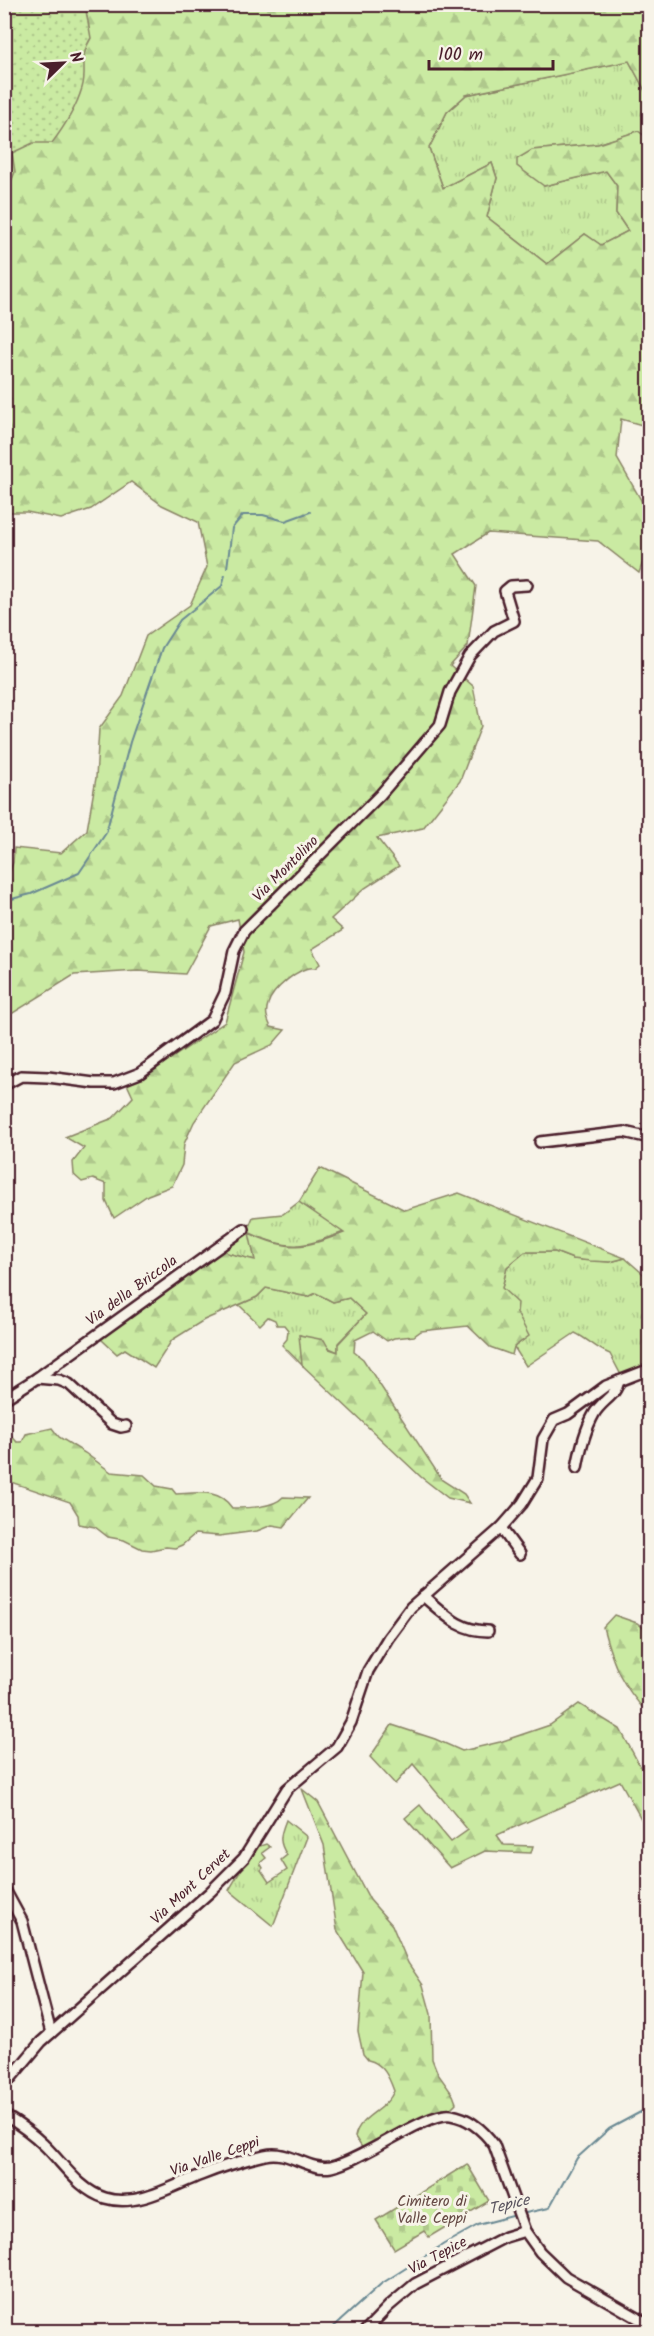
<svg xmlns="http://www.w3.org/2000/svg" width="654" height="2336" viewBox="0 0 654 2336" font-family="Kalam,sans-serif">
	<defs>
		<pattern id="grass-tufts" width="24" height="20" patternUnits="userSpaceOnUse" patternTransform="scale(1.5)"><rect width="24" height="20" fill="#caeaa2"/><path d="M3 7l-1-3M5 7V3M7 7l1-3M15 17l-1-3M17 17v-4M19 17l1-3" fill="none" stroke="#afc88c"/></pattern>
		<pattern id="forest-firs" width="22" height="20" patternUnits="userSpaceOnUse" patternTransform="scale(1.5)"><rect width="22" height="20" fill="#caeaa2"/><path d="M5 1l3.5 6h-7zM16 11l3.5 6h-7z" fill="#afc88c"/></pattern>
		<pattern id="cemetery-stones" width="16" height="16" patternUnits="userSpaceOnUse" patternTransform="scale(1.5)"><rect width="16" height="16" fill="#caeaa2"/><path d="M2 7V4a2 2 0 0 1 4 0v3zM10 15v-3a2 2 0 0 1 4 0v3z" fill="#afc88c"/></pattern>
		<pattern id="park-dots" width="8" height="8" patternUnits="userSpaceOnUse" patternTransform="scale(1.5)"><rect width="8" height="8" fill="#caeaa2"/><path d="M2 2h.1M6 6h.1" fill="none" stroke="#afc88c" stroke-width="1.8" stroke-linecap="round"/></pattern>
	</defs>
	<rect width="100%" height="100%" fill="#f7f3e8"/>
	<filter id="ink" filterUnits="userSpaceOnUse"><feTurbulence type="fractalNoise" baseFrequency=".0167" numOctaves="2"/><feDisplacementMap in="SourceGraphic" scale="12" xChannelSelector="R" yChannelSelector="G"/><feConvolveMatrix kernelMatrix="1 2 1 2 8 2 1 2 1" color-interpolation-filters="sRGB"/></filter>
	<g filter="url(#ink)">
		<!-- grass -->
		<g fill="url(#grass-tufts)" stroke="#8a8466" stroke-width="1.5">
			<path d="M629,61l20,37v41l-11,-8 -40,13 -65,6 11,36 62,-15 11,15 -1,27 12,18 -27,14 -16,-11 -38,30 -60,-47 10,-39 -5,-15 -49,25 -14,-40 18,-36 19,-17z"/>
			<path d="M299,1202l45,30c-41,15 -53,20 -94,1l5,27 -29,-7 -2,-4 24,-20 5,-12 30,-3z"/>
			<path d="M525,1252h30l18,7 37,3 15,-4 24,21v84l-28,12 -11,-21c-14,-5 -22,-15 -35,-21l-49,33 -12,-19 14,-11 -26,-48 5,-21z"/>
			<path d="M266,1288l42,9 8,-4 17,9 16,-4 17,16 -28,29v9l-38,-17 2,30 -20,-20 5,-6 1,-9 -4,-5h-7l-2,-5 -7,-3 -8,8 -21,-20 18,-8z"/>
			<path d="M286,1820l21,17 -34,89 -44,-36 25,-42 12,-4 4,3 -8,6 4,5 -6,5 3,5 -2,2 8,12 18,-12 -6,-10 6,-5c-9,-13 -7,-20 -1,-35z"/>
		</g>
		<!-- forest -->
		<g fill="url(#forest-firs)" stroke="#8a8466" stroke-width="1.5">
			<path d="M5,5h644v93l-20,-37 -163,34 -19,17 -18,36 14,40 49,-25 5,15 -10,39 60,47 38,-30 16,11 27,-14 -12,-18 1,-27 -11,-15 -62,15 -27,-20v-7l15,-9 66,-6 40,-13 11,8v288l-28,-8 -4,39 32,56v31l-10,28 -41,-32 -110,-8 -33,21 21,32 -8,60 -18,20 23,20 8,40 -21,55 -37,47 -46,10 22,28 -34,22 -34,31 12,11 -31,19 8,15 -5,4c-15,-3 -43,22 -47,36 -3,9 -1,15 3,23l14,3 -13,15 -37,17 -41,60 -10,22 -2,21 -10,21 -24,9 -34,23 -8,-17v-17l-13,-5 -11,3 -8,-7 -1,-13 11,-14 -19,-11 48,-19 20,-21 -6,-13 30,-16 68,-46 19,-70 -6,-33 -27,7 -26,48 -47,-3 -64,4 -69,43v-130l8,-26 1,-14 47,5 26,-23 9,-52 3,-49 24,-33 23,-60 44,-31 17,-38 -9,-45 -36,-17 -31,-23 -40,27 -30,10 -34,-7h-22z"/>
			<path d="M320,1168l85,42 54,-17 166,65 -15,4 -20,-1 -17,-2 -18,-7h-30l-18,15 -5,21 16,15 -1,10 12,23 -15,11 -2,8 -22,-8 -22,-21 -47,5 -7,5 -20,2 -7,3 -14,-10 -18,9 -1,12 9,7 79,121 22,14 6,9 -22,-5 -27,-21 -119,-112 -3,-30 25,5 5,9 9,3v-8l28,-30 -17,-16 -16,4 -17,-9 -8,4 -42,-9 -9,9 -53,23 -32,20 -18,28 -29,-19 -8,5 -16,-15 123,-90 3,4 28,7 -6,-27c41,19 54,15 95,0l-45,-31z"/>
			<path d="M52,1428l7,9 26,16 26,19 33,3 12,11 16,3 4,5c21,-1 43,-6 56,14 15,0 41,0 51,-11l25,1 -24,29 -12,-2 -15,6 -38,5 -24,-2 -13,11 -7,3 -9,-1 -15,3 -9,-1 -18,-9 -16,-3 -13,-10 -16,-3 -1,-9 -8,-13 -59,-20 -6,7v-60l12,13h5l4,-8z"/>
			<path d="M614,1615l23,8 12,9v83c-28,-31 -35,-47 -46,-88z"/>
			<path d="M579,1704l41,25 20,37 9,1v66l-29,-52 -123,54 7,10 29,1 -2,7 -46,-2 -35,17 -45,-50 15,-13 31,37 17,-12 -55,-66 -18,20 -25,-27 22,-32 43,14 27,12 38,-9 50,-17z"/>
			<path d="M302,1789l16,13 52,98 22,25 16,38 15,22 8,29 1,45 6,15 15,21 3,8 -6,6 -9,1 -78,39 -8,-12c4,-22 31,-26 39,-46 -5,-14 -11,-28 -26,-31l-5,-6 -5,-23 5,-59 -26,-42 -13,-85z"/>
		</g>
		<!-- cemetery -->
		<path fill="url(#cemetery-stones)" stroke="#8a8466" stroke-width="1.5" d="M467,2164l22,37 -60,36 -5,-6 -30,18 -18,-29z"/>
		<!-- park -->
		<path fill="url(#park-dots)" stroke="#8a8466" stroke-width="1.5" d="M5,4l80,1 6,33c-13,20 -3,31 -9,50 -6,20 -18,39 -30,55h-19l-21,10 3,19 -10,24z"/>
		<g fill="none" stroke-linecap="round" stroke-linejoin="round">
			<!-- stream -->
			<g stroke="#6a8993" stroke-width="2">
				<path d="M227,568l5,-40 11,-13h20l22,6 25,-9"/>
				<path d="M4,901l27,-7 48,-21 27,-40 24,-91 32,-94 18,-28 42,-34 3,-11"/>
				<path d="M521,2214l28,-6 28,-50 32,-29 41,-22"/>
				<path d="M328,2332l53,-48 63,-40 34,-19 38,-10"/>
			</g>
			<!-- minor casing -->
			<g stroke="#4a1f2b" stroke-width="14">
				<g id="minor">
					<path d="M4,1085l17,-9 27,1 46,6h20l26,-10 72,-53 13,-27 9,-42 10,-20 136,-136 60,-70 10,-33 20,-36 24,-25 20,-10 -9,-30 6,-5 16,-1"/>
					<path d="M540,1142l84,-10 26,6"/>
					<path d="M37,1378l207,-149"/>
					<path d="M4,1399l33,-21 22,2 10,4 43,40 9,3 5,-1"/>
					<path d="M577,1468c3,-17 8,-38 17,-54 7,-13 22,-18 25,-33"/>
					<path d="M501,1528l19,26"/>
					<path d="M423,1596c22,18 35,35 65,35"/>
					<path d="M4,1888l18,33 29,112"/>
					<path d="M4,2083l6,-4 31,-37 169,-150 34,-34 43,-69 50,-42 14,-25 17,-51 20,-33 23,-31 90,-79 21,-24 16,-26 5,-39 11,-19 14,-6 38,-28 44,-17"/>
					<path d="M4,2115c15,9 28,18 40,30 19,18 35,45 61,53 32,10 67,-12 96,-23 20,-8 43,-15 64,-20 24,-6 42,16 66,12 30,-6 97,-56 120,-52 19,3 32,15 43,30l31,86 15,21 26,25 84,48"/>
					<path d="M364,2332l25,-26 26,-22 90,-47 20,-6"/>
				</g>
			</g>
			<!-- minor -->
			<use href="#minor" stroke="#f7f3e8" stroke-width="9"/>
		</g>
	</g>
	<g text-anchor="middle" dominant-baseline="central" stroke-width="6" stroke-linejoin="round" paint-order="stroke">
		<!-- street labels -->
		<g font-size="15" fill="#4a1f2b" stroke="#f7f3e8">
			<text transform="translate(286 869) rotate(-45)">Via Montolino</text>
			<text transform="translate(132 1291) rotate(-36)">Via della Briccola</text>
			<text transform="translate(191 1887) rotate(-43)">Via Mont Cervet</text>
			<text transform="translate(215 2157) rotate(-19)">Via Valle Ceppi</text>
			<text transform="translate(438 2256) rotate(-28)">Via Tepice</text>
		</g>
		<!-- park labels -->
		<g font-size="15" fill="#644843" stroke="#f7f3e8">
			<text x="432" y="2202">Cimitero di<tspan x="432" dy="17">Valle Ceppi</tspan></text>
		</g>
		<!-- water labels -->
		<g font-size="16" font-style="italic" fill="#5a545f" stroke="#f7f3e8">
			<text transform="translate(509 2205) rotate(-14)">Tepice</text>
		</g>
	</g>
	<!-- margin -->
	<rect width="654" height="2336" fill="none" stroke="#f7f3e8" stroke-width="24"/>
	<rect x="12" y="12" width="630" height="2312" fill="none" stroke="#4a1f2b" stroke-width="2" filter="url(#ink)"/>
	<!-- north arrow -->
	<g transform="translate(63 63) rotate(66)" stroke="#f7f3e8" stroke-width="4.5" paint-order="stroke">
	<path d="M0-4.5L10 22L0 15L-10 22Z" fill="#4a1f2b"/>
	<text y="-9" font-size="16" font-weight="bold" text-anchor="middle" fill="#4a1f2b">N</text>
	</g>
	<!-- scale -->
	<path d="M429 60v9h124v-9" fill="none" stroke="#4a1f2b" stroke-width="3"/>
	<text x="438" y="60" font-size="18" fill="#4a1f2b" stroke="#f7f3e8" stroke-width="4.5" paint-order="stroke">100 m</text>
</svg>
